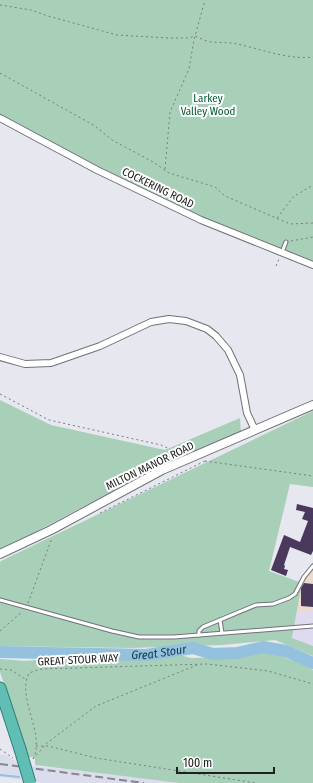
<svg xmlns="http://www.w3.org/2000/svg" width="313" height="783" viewBox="0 0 313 783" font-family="'Fira Sans Condensed',sans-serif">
	<rect width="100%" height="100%" fill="#e6e7ef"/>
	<!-- commercial -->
	<path fill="#eddaca" d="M313,563v47l-16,2 5,-29z"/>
	<!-- industrial -->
	<path fill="#dfdaf0" d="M313,610v36l-21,-8 5,-26z"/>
	<!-- built -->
	<g fill="#dbdded">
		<path d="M0,754l8,2 9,7 5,17 -22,-3z"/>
		<path d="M31,766l65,6 83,11h-142z"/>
	</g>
	<!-- green -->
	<g fill="#a8d0b8">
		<path d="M0,0h313v264l-115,-49 -100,-47 -98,-53z"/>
		<path d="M0,400l51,25 114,25 75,-32 1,15c-83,35 -163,74 -241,119z"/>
		<path d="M313,411v76l-23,-3 -21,87 33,12 -10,55 21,8v10l-38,-16 -53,5 -92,3 -130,-2v-84l3,-2z"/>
		<path d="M260,652h16l12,7 14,4 11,7v113h-134l-144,-18v-8h-6l-29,-85v-13l25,2 31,-3 91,-1 33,-2 11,3 41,-1z"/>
	</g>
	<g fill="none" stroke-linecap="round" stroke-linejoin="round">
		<!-- stream -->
		<path stroke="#94c1dd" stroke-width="2" d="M0,775l19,2"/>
		<!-- river -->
		<path stroke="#94c1dd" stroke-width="12" id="s1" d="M0,652l146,3 47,-7 20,6 24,-1 26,-6 23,4 27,12"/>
	</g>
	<!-- building -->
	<g fill="#4a395c">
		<path d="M297,504l16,4v43l-2,4 -21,-8 -6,18 1,1 -1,3 4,1 -2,6 -15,-6 13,-35 16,7 8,-21 -6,-2 3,-7 -9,-2z"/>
		<path d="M304,583l9,1v23l-12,-1v-18z"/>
	</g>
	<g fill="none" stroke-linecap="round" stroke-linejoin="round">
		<!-- service casing -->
		<g stroke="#707179" stroke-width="5">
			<g id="service">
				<path d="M282,252l4,-10"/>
				<path d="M0,600l112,31 27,6h35l139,-11"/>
				<path d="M220,620l2,13"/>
				<path d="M199,635v-4l4,-4 53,-22 17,-1 16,-6 6,-4 9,-17 9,-11"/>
			</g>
		</g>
		<!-- minor casing -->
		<g stroke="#707179" stroke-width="8">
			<g id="minor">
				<path d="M0,118l97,52 104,50 112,45"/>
				<path d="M0,357l25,7 26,-1 49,-17 51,-24 18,-3 17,2 21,8 9,7 12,14 12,25 7,38 8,17"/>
			</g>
		</g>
		<!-- tertiary casing -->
		<g stroke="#707179" stroke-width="10">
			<path id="tertiary" d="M0,554l51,-24 111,-60 151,-65"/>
		</g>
		<!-- trunk casing -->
		<g stroke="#307c76" stroke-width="13">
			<path id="trunk" d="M0,688l20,61"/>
		</g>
		<!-- path -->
		<g stroke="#7a7a80" stroke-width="1" stroke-dasharray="2 3" stroke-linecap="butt">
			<path d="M0,5l31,5 17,6 69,19 51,3h21l6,-2c5,2 12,6 17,6 9,1 17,0 25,2 24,5 51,16 76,13"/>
			<path d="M0,73l95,53 17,14 41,22 16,11 46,14 10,9 65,28 23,-1"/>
			<path d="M165,169l5,-57 19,-43 5,-29 11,-40"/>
			<path d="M277,218l16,-21 20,-12"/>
			<path d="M291,241l22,-4"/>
			<path d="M276,266l3,-7"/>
			<path d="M0,394l49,26 112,25 19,9"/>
			<path d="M205,461l108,15"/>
			<path d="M100,513l105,-52"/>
			<path d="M28,603l24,-65"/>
			<path d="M0,631l22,-19"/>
			<path d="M0,669l11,1 14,9"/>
			<path d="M36,746h12l48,12 160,25"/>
			<path d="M0,749l13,9"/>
			<path d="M33,759c13,-25 -17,-61 -4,-86l12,-4 166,-5 61,7 45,13"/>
			<path d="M33,759l14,-16 49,-37 101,-41"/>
		</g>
		<!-- service -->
		<use href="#service" stroke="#fff" stroke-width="3"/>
		<!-- minor -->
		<use href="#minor" stroke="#fff" stroke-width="6"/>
		<!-- tertiary -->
		<use href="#tertiary" stroke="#fff" stroke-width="8"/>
		<!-- trunk -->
		<use href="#trunk" stroke="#60beb4" stroke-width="11"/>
		<!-- rail -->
		<path stroke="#86868c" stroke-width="2" stroke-dasharray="8 4" stroke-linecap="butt" d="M0,764l144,19"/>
		<!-- trunk-bridge casing -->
		<g stroke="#307c76" stroke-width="13" stroke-linecap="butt">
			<path id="trunk-bridge" d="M20,749l10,34"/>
		</g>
		<!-- trunk-bridge -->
		<use href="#trunk-bridge" stroke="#60beb4" stroke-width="11"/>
	</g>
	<g text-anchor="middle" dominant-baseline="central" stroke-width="4" stroke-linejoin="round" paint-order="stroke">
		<!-- park labels -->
		<g font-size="11" fill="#005736" stroke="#fff">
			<text x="208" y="98">Larkey<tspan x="208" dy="13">Valley Wood</tspan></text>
		</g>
		<!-- street labels -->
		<g font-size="11" fill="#202023" stroke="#fff">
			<text transform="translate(158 188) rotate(26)">COCKERING ROAD</text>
			<text transform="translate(150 466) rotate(-26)">MILTON MANOR ROAD</text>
			<text transform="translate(78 660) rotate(-3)">GREAT STOUR WAY</text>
		</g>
		<!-- water labels -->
		<g font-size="12" font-style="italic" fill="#0e3549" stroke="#fff">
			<text stroke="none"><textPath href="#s1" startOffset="159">Great Stour</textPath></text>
		</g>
	</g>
	<!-- scale -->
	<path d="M177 767v6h97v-6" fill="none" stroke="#202023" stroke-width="2"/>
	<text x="183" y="767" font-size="12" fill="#202023" stroke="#ffffff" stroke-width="3" paint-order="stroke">100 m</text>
</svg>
